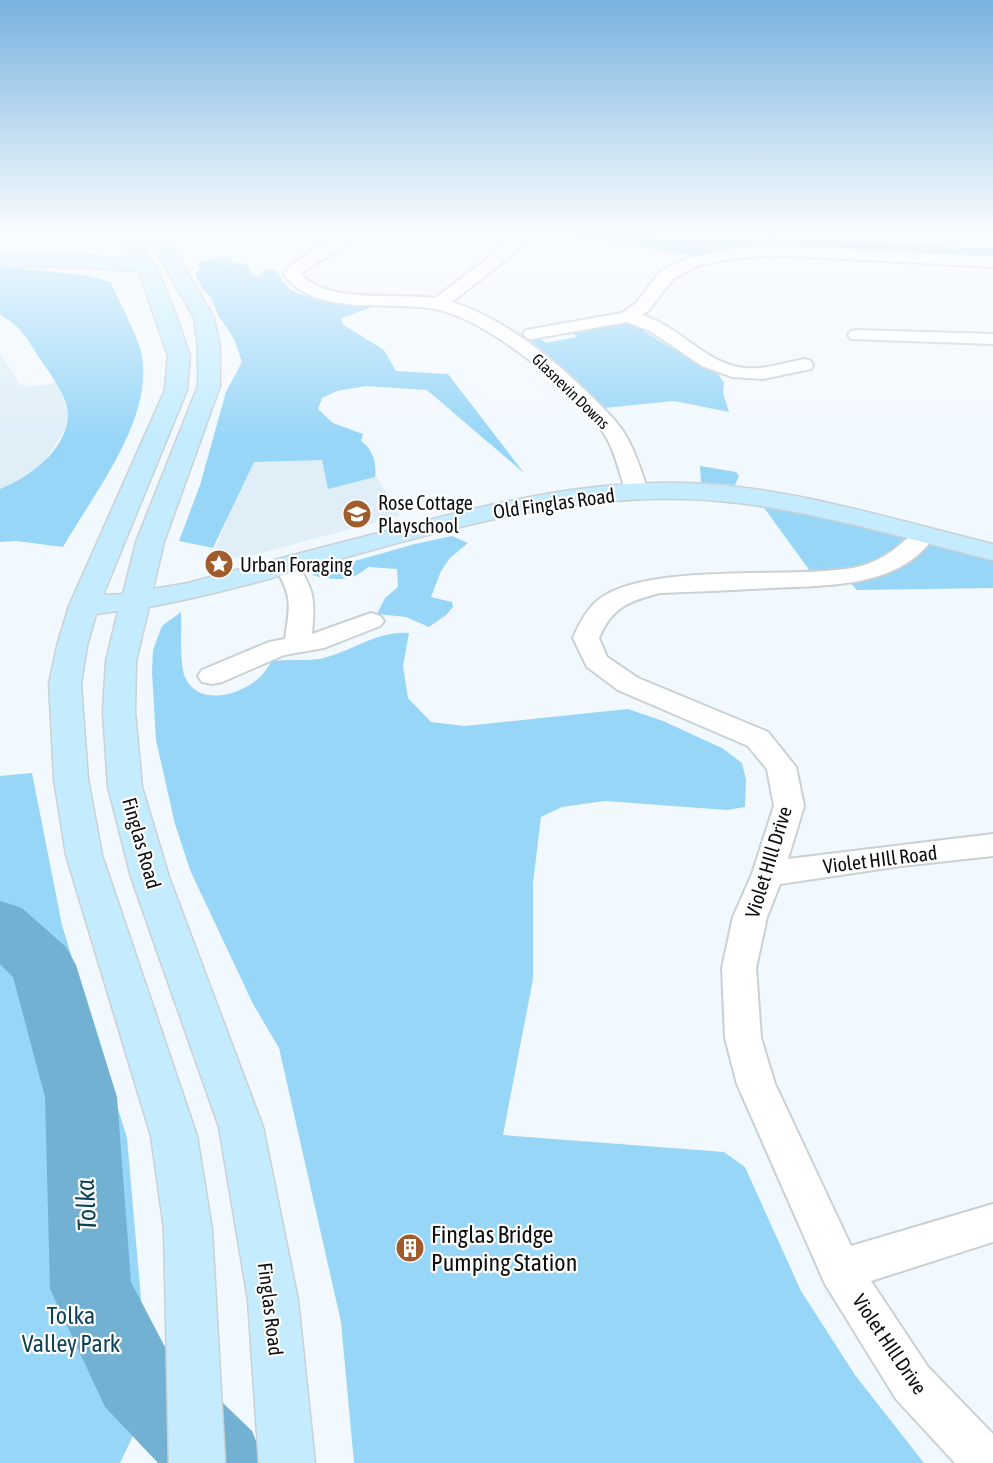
<svg xmlns="http://www.w3.org/2000/svg" width="993" height="1463" viewBox="0 0 993 1463" font-family="'Asap Condensed',sans-serif">
	<rect width="100%" height="100%" fill="#f2f9fe"/>
	<!-- built -->
	<g fill="#dfeef7">
		<path d="M0,353l19,31 10,3 28,-4 12,30 -5,18 -21,33 -21,16 -22,9z"/>
		<path d="M323,456l52,18 25,42 -162,43 -23,-9 36,-91z"/>
	</g>
	<!-- green -->
	<g fill="#98d6f7">
		<path d="M466,233l328,6 199,10v9l-271,-7 -29,5 -92,-16z"/>
		<path d="M230,257l1,4 17,5 4,8 5,3 4,-2 3,-6 12,2c6,6 8,14 15,19 22,12 57,11 81,14l3,2 -33,12v6l42,26 12,21 52,3 76,99 -97,-83 -61,-4 -29,5 -15,7 -4,11 15,14 30,11 -2,7c12,8 16,23 14,36l-47,12 -6,-29 -68,2 -41,86 -34,-7 21,-56 26,-93 16,-30 -8,-23 -16,-24 -6,-16 -10,-11 -7,-14 6,-6 -3,-5 15,-5z"/>
		<path d="M0,266l90,10 21,6c8,21 21,42 28,63 22,65 -45,148 -76,202l-47,-6 -16,1v-53c30,-12 66,-38 68,-74 1,-15 -17,-41 -26,-53 -14,-21 -19,-35 -42,-47z"/>
		<path d="M623,323h10l28,19 58,33 5,8 -1,10 6,19 -55,-11 -70,7 -28,-29 -46,-39 8,-3 8,6 31,-6 -7,-7z"/>
		<path d="M700,466l36,6 3,4 -4,9 -34,-3z"/>
		<path d="M757,498l236,54v36l-136,2 -12,-13 -30,1z"/>
		<path d="M452,536l16,7 -18,15 -9,13 -10,26 21,5 1,5 -7,8 -17,12 -23,-10 -29,-3 8,-16 13,-11 -1,-18 -29,-2c-15,15 -36,14 -56,8l11,-5 92,-26z"/>
		<path d="M181,612c1,17 -2,50 4,65 13,31 57,18 76,-1 4,-4 7,-10 11,-15 16,-2 32,0 47,-2 31,-6 58,-29 90,-26l-6,33 5,32 23,24 34,4 163,-17 35,12 59,27 20,15 4,17 -1,27 -18,3 -122,-9 -43,6 -21,10 -8,66v96l-30,156 221,17 21,15 56,124 54,84 69,88h-570l-13,-141 -62,-274 -26,-44 -63,-134 -15,-46 -19,-84 -4,-68 1,-22 9,-24z"/>
		<path d="M32,773l30,152 65,213 17,195 -2,84 -22,46h-120v-687z"/>
	</g>
	<g fill="none" stroke-linecap="round" stroke-linejoin="round">
		<!-- river -->
		<path fill="#73b1d2" fill-rule="evenodd" d="M0,901l22,7 44,39 10,18 41,132 14,185 34,65 87,84 13,32h-107l-53,-56 -55,-118 -5,-192 -32,-120 -13,-13z"/>
		<!-- minor casing -->
		<g stroke="#c9d1d5" stroke-width="4">
			<g id="minor">
				<path d="M347,233h19l-56,34 -9,7c27,30 97,19 134,24l66,-50 7,-9h12l2,3 -9,12 -61,48c52,17 95,52 134,89 14,14 30,28 40,45 10,17 16,37 22,56l-3,5 -8,2 -8,-2 -3,-5c-7,-20 -11,-42 -23,-60 -29,-42 -118,-114 -168,-123 -46,-9 -121,9 -151,-35 14,-19 43,-30 63,-41z"/>
				<path d="M645,233h125l2,2 -8,5 -111,-2z"/>
				<path d="M773,245l220,12v10l-220,-12 -45,4 -31,7 -24,13 -25,32 -7,4c38,10 64,49 103,53 20,2 41,-5 60,-9l7,2 2,4 -2,4 -48,10 -31,-2 -30,-11 -52,-35 -23,-9 -95,17 -6,-1 -3,-4 3,-4 6,-1 90,-16 14,-10 25,-32 25,-12 42,-10z"/>
				<path d="M857,330l136,4v10l-142,-5 -3,-4 3,-4z"/>
				<path d="M922,530l8,2 4,5c-36,52 -108,48 -164,51 -37,2 -73,4 -110,5 -31,8 -48,14 -61,45l8,19 31,21 130,54 28,35 8,39 -16,53 205,-25v22l-92,10 -121,18 -13,33 -11,51 5,70 14,46 76,162 142,-42v38l-122,39 57,86 65,67v29h-38l-59,-64 -71,-115 -88,-200 -12,-46 -3,-70 11,-51 19,-43 22,-68 -7,-37 -19,-23 -130,-56 -31,-23 -14,-29c6,-14 13,-28 25,-38 47,-37 186,-22 248,-31 18,-2 36,-10 50,-21 9,-7 15,-15 26,-18z"/>
				<path d="M286,559l9,2c20,30 20,38 17,73l59,-21 9,3 4,5 -4,5 -56,22 -40,7 -62,27 -10,2 -10,-2 -4,-6 4,-6 67,-28 16,-3c5,-35 8,-42 -11,-73l3,-5z"/>
			</g>
		</g>
		<!-- secondary casing -->
		<g stroke="#c9d1d5" stroke-width="3">
			<path id="secondary" d="M116,233h18l22,33 21,52 13,38 -3,34 -84,205 20,-1 13,-52 62,-156v-39l-4,-29 -48,-85h18l50,85 6,29v39l-56,156 -11,47 35,-6c66,-18 132,-35 198,-52 98,-26 197,-51 300,-48 104,3 207,37 307,61v16c-100,-24 -203,-58 -307,-61 -185,-6 -359,75 -537,108l-13,54 -1,51 7,75 27,90 94,250 35,173 17,163h-56l-11,-163 -29,-173 -88,-250 -23,-90 -5,-75 3,-51 12,-50 -22,3 -9,32 -6,38 7,95 14,76 95,281 15,93 13,234h-56l-5,-234 -13,-93 -85,-281 -12,-76 -5,-95 8,-38 12,-40 96,-216 3,-34 -29,-85 -63,-4 -76,-1v-12l76,1 57,4z"/>
		</g>
		<!-- minor -->
		<use href="#minor" fill="#fff" fill-rule="evenodd"/>
		<!-- secondary -->
		<use href="#secondary" fill="#c4ecfe" fill-rule="evenodd"/>
	</g>
	<!-- sky -->
	<linearGradient id="sky" x2="0" y2="1"><stop stop-color="#79b3df"/><stop offset="0.53" stop-color="#f9fcff"/><stop offset="1" stop-color="#f9fcff" stop-opacity="0"/></linearGradient>
	<rect width="993" height="437" fill="url(#sky)"/>
	<!-- icons -->
	<defs>
		<g id="school-disc" transform="scale(1.5)"><circle r="9.5" fill="#a05c2d" stroke="#fff"/><path d="M0-5L7-2L0 1L-7-2ZM-4 1L0 2.5L4 1V4Q0 6-4 4Z" fill="#fff"/></g>
		<g id="sight-disc" transform="scale(1.5)"><circle r="9.5" fill="#a05c2d" stroke="#fff"/><path d="M0-6L1.8-2.2L6-1.7L2.9 1.2L3.7 5.4L0 3.3L-3.7 5.4L-2.9 1.2L-6-1.7L-1.8-2.2Z" fill="#fff"/></g>
		<g id="building-disc" transform="scale(1.5)"><circle r="9.5" fill="#a05c2d" stroke="#fff"/><path d="M-4-6H4V6H1V3H-1V6H-4ZM-2.5-4.3h1.7v1.8h-1.7ZM.8-4.3h1.7v1.8H.8ZM-2.5-1h1.7V.8h-1.7ZM.8-1h1.7V.8H.8Z" fill="#fff"/></g>
	</defs>
	<g fill-rule="evenodd">
		<use href="#school-disc" x="357" y="514"/>
		<use href="#sight-disc" x="219" y="564"/>
		<use href="#building-disc" x="410" y="1248"/>
	</g>
	<g text-anchor="middle" dominant-baseline="central" stroke-width="4.5" stroke-linejoin="round" paint-order="stroke">
		<!-- far-street labels -->
		<g font-size="16" fill="#0c0e0f" stroke="#fff">
			<text transform="translate(571 391) rotate(44)">Glasnevin Downs</text>
		</g>
		<!-- poi labels -->
		<g font-size="20" fill="#0c0e0f" stroke="#fff" text-anchor="start">
			<text x="378" y="502">Rose Cottage<tspan x="378" dy="23">Playschool</tspan></text>
			<text x="240" y="564">Urban Foraging</text>
		</g>
		<!-- street labels -->
		<g font-size="20" fill="#0c0e0f" stroke="#fff">
			<text transform="translate(554 503) rotate(-8)">Old Finglas Road</text>
			<text transform="translate(142 843) rotate(74)">Finglas Road</text>
			<text transform="translate(880 859) rotate(-7)">Violet HIll Road</text>
			<text transform="translate(768 862) rotate(-73)">Violet HIll Drive</text>
			<text transform="translate(271 1309) rotate(83)">Finglas Road</text>
			<text transform="translate(890 1344) rotate(56)">Violet HIll Drive</text>
		</g>
		<!-- near-poi labels -->
		<g font-size="24" fill="#0c0e0f" stroke="#fff" text-anchor="start">
			<text x="431" y="1234">Finglas Bridge<tspan x="431" dy="28">Pumping Station</tspan></text>
		</g>
		<!-- near-park labels -->
		<g font-size="24" fill="#0d4158" stroke="#fff">
			<text x="71" y="1315">Tolka<tspan x="71" dy="28">Valley Park</tspan></text>
		</g>
		<!-- near-water labels -->
		<g font-size="26" font-style="italic" fill="#0c4057" stroke="#fff">
			<text transform="translate(86 1205) rotate(-93)">Tolka</text>
		</g>
	</g>
</svg>
